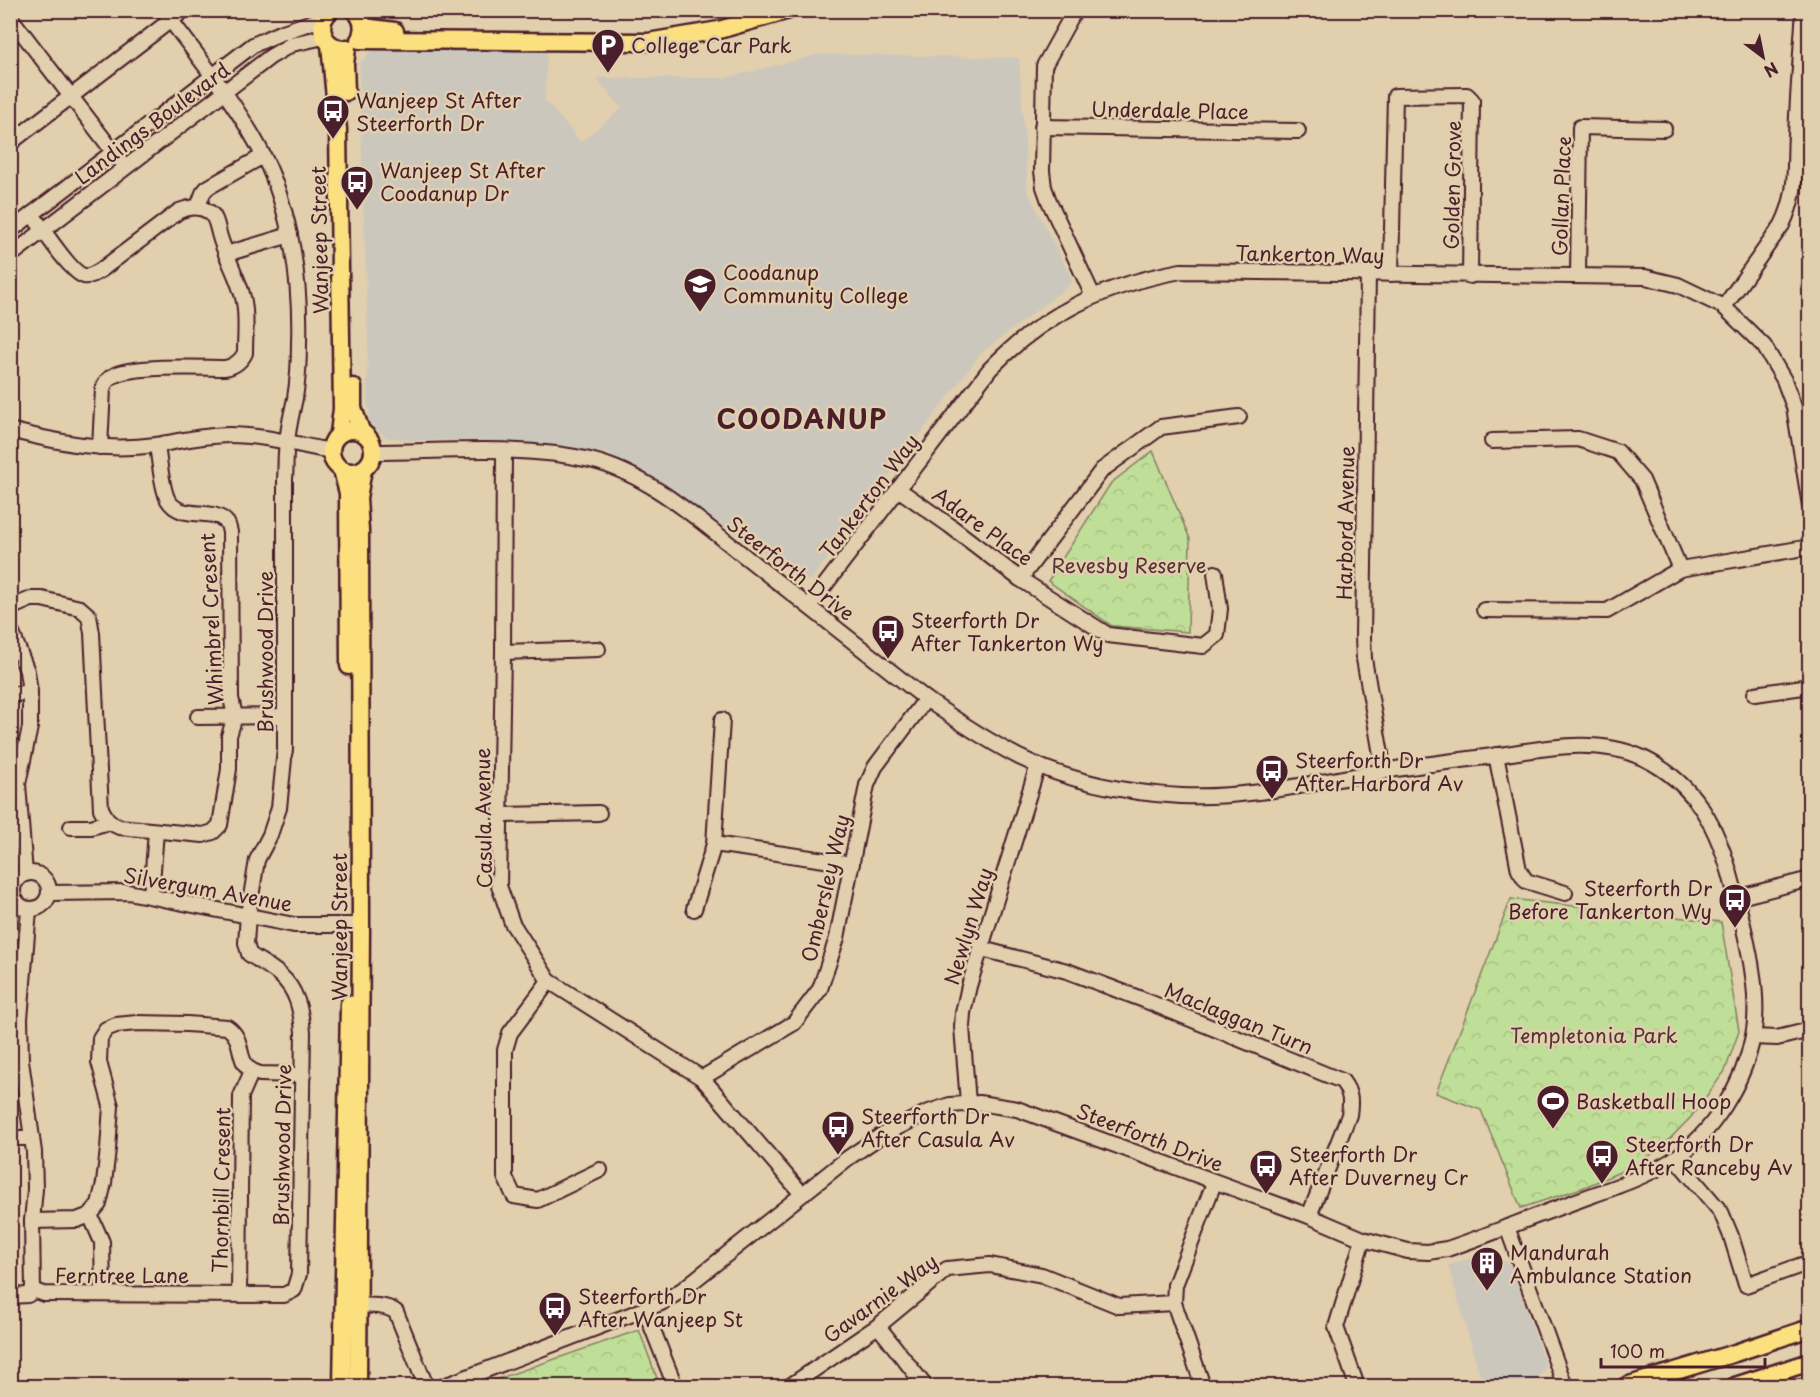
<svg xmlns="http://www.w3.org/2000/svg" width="1820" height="1397" viewBox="0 0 1820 1397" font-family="'Playpen Sans',sans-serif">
	<defs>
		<pattern id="forest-crowns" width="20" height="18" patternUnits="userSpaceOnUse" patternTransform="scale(1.5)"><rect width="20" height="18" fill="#bfdf98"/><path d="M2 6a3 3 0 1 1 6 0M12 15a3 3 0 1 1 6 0" fill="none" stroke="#a6bf83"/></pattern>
	</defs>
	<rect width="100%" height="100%" fill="#e1cfad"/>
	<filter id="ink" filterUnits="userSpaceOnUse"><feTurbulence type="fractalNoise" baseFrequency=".0167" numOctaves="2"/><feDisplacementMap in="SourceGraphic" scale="12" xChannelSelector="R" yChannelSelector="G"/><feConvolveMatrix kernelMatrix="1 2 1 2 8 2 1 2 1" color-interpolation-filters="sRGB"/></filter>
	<g filter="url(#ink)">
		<!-- built -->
		<g fill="#ccc7bd">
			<path d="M372,50h175l-2,50 36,42 41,-34 -26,-30h130l95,-24 198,4 9,134 45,90 -92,71 -170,227 -9,1 -47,-34 -87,-58 -62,-36 -106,-12 -89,-1 -25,-3 -13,-10 -6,-8 3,-6 -3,-10 1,-59 -9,-280z"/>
			<path d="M1490,1252l21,13 35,102 -15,19h-48l-35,-121z"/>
		</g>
		<!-- forest -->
		<g fill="url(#forest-crowns)" stroke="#847f62" stroke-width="1.5">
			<path d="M1153,451l37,88 -2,93 -76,-6 -64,-45 63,-98z"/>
			<path d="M1511,899l210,23 18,109 -14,40 -34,46 -31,32 -28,18 -50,21 -61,20 -40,-98 -45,-17z"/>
			<path d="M639,1330l21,56h-183z"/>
		</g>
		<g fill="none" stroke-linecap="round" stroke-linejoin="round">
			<!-- minor casing -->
			<g stroke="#4a1f2b" stroke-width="18">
				<g id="minor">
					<path d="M1075,10l-31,56 -2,105 2,16 5,14 44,95"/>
					<path d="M10,17l109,142"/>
					<path d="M1042,127l256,4"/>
					<path d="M10,143l174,-133"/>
					<path d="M198,207l5,-14 4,-5 56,-32"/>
					<path d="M32,214c9,13 39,59 52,62 6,1 12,-3 17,-6l78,-59c10,-4 21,-6 30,1 8,5 8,16 11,25 6,21 20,43 24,65 3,16 1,34 1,51 -4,8 -10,13 -20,15 -26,0 -89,-3 -110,7 -7,3 -10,7 -12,14l-3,58"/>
					<path d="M10,231l243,-186 27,-12 44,-15"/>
					<path d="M226,254l64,-19"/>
					<path d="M10,256l260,-199 22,-13 32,-7"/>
					<path d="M1368,274l-5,363 1,22 20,112"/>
					<path d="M1391,274l4,-178 72,-1 5,5 -2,176"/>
					<path d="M1578,276l2,-149 84,2"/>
					<path d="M1724,307l58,-82c16,-32 12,-56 14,-90 2,-42 5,-83 8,-125"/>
					<path d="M10,430c50,13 94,22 146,15 25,-4 48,-10 73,-10 31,0 62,8 91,14l10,1"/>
					<path d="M1492,441l86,-2 40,13 24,28 38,89"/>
					<path d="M504,451l-1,201 -4,234 13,37 37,58 153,97 100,116"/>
					<path d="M373,452c70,0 149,-8 217,8 59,14 111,62 157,98 60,47 119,94 179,141 30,21 60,41 93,58 49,24 107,36 162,39 69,3 135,-14 203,-25 36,-6 72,-10 108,-15 50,-7 103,-20 151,2 54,26 76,72 90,127 11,43 29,106 20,151 -9,47 -41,99 -82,125 -33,20 -72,31 -108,45 -39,14 -77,30 -116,43l-19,3 -20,-1 -45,-12 -54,-23 -292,-107 -38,-6 -29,2 -24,8 -47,24 -31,21 -166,132 -21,13 -217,83"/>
					<path d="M898,489l51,36 71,54 88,56 95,11 14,-11 3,-26 -5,-36"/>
					<path d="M1020,579l82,-109 59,-43 78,-10"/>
					<path d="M809,606l181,-237c54,-56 115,-84 191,-98l464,6 33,8 46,22 40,39 20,34 10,27 16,99"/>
					<path d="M10,608l21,-9h11l38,9 9,8 3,17 9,176 8,13 10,5 84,8 10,-3 7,-7 9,-56v-33l6,-20 -4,-18 -1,-166c-1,-3 -1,-6 -3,-9 -13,-17 -46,-1 -59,-23 -6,-10 -9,-42 -11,-55"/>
					<path d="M1484,610l123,1 73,-42 130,-22"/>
					<path d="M10,628l17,43 3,21v35l-12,57 7,90"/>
					<path d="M503,652l95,-3"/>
					<path d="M1755,694l55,-8"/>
					<path d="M10,695l20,-3"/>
					<path d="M198,717l87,-1"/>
					<path d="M1496,755l23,115 7,11 39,12"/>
					<path d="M500,815l99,-2"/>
					<path d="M71,827h20l18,-5"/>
					<path d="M714,844l138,20"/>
					<circle cx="31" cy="891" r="18"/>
					<path d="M49,893l79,-1 166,33h67"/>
					<path d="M151,896l5,-65"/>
					<path d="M1736,898l74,-19"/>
					<path d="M694,909l20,-65 8,-124"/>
					<path d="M29,910l-9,109 1,42 13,91 1,37 -3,32 1,69"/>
					<path d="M982,949l85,22 77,29 198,81c9,12 9,20 7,34l-40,101"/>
					<path d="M549,981l-39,52 -5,17v127l9,19 24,4 62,-30"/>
					<path d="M1753,1037l24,1 33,-8"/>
					<path d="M252,1071l8,3 43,1"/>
					<path d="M702,1078l92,-55 26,-34 17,-51 30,-153 8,-18 51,-68"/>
					<path d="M968,1103l-6,-76 1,-14 6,-27 69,-221"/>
					<path d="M10,1138h22"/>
					<path d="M1675,1158l46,54 10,24 15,49 64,-23"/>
					<path d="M32,1221l45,-1 13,-5"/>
					<path d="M1507,1227l58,159"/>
					<path d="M33,1290l11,4 240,1 10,-5 5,-16 4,-242c-2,-22 -6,-42 -23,-57 -9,-8 -21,-14 -31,-21l-3,-11 2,-28 9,-55 13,-25 9,-27 6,-59v-270c1,-12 0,-24 2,-36 1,-15 5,-30 8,-45 3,-18 4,-37 4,-55 2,-61 -8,-131 -35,-186 -26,-52 -66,-100 -101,-147"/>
					<path d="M103,1294l-1,-52 -12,-27 9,-11 5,-21 4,-34 3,-43 -12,-44 1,-24 6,-9 10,-4 21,-2 50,1 40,3c19,13 8,33 25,44l-11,25 -2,198"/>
					<path d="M10,1296l18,-1 5,-5"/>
					<path d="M348,1306c15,0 36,-3 48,6l30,74"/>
					<path d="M645,1310l30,76"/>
					<path d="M878,1326l47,60"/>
					<path d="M790,1386l88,-60 69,-57 43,-4 52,10 77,31 55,-3"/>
					<path d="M1203,1386l-29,-83 1,-18 39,-102"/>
					<path d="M1357,1386l-21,-59 27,-88"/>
				</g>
			</g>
			<!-- major casing -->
			<g stroke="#4a1f2b" stroke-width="21">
				<g id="major">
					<path d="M331,10c-15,13 -10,33 8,38"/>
					<path d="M354,10c8,7 11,16 7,26"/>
					<path d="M363,27l32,4"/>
					<path d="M359,40l289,2 71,-12 70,-20"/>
					<path d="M330,44l8,86 4,279 -3,25"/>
					<path d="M346,92l-1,-28 2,-16"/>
					<path d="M353,387v21l8,23"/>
					<circle cx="352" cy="451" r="21"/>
					<path d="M342,470l6,23 1,173"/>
					<path d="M342,1386l7,-382"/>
					<path d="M358,1386l3,-461 -1,-394 -2,-33 5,-29"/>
					<path d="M1626,1386l109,-33 75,-25"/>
					<path d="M1735,1386l75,-24"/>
				</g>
			</g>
			<!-- minor -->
			<use href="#minor" stroke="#e1cfad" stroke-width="14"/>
			<!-- major -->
			<use href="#major" stroke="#fce080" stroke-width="16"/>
		</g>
	</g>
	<!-- icons -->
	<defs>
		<g id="parking-pin" transform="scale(1.725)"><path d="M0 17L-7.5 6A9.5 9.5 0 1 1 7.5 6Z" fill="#4a1f2b" stroke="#e1cfad"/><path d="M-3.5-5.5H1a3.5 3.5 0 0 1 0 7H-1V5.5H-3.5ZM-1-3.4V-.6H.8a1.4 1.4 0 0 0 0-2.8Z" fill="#fff"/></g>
		<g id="bus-pin" transform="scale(1.725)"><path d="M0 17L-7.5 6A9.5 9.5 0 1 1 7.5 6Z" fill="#4a1f2b" stroke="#e1cfad"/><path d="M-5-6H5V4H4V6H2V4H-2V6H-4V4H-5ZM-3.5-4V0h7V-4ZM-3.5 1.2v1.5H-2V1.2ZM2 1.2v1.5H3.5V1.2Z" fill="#fff"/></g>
		<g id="school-pin" transform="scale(1.725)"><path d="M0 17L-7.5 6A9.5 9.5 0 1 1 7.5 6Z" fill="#4a1f2b" stroke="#e1cfad"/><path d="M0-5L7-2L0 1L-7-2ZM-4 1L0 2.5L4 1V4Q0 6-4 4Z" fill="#fff"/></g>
		<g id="stadium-pin" transform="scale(1.725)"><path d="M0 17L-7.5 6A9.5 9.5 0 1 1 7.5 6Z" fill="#4a1f2b" stroke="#e1cfad"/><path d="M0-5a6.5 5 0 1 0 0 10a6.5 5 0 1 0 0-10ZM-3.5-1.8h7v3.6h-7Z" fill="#fff"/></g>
		<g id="building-pin" transform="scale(1.725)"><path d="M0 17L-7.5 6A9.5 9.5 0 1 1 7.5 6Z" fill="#4a1f2b" stroke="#e1cfad"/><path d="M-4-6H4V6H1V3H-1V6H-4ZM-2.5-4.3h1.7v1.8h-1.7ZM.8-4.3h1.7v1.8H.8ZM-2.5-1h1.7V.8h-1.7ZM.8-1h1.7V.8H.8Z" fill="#fff"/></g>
	</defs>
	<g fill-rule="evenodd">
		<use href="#parking-pin" x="608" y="45"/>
		<use href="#bus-pin" x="333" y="111"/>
		<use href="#bus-pin" x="357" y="182"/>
		<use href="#school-pin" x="700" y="284"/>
		<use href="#bus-pin" x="888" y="631"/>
		<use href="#bus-pin" x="1272" y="771"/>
		<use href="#bus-pin" x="1735" y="900"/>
		<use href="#stadium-pin" x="1553" y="1101"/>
		<use href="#bus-pin" x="838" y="1127"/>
		<use href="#bus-pin" x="1602" y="1156"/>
		<use href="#bus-pin" x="1266" y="1166"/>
		<use href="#building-pin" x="1487" y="1263"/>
		<use href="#bus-pin" x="555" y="1308"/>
	</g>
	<g text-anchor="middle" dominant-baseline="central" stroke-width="5" stroke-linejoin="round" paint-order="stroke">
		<!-- poi labels -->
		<g font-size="20" fill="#4a1f2b" stroke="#e1cfad" text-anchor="start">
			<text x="631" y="45">College Car Park</text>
			<text x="356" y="100">Wanjeep St After<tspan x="356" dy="23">Steerforth Dr</tspan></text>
			<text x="380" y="170">Wanjeep St After<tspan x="380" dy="23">Coodanup Dr</tspan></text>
			<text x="723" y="272">Coodanup<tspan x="723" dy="23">Community College</tspan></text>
			<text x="911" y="620">Steerforth Dr<tspan x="911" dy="23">After Tankerton Wy</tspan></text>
			<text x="1295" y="760">Steerforth Dr<tspan x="1295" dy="23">After Harbord Av</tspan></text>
			<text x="1712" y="888" text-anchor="end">Steerforth Dr<tspan x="1712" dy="23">Before Tankerton Wy</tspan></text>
			<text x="1576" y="1101">Basketball Hoop</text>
			<text x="861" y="1116">Steerforth Dr<tspan x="861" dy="23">After Casula Av</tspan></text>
			<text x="1625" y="1144">Steerforth Dr<tspan x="1625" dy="23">After Ranceby Av</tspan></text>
			<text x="1289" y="1154">Steerforth Dr<tspan x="1289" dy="23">After Duverney Cr</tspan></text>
			<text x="1510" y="1252">Mandurah<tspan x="1510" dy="23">Ambulance Station</tspan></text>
			<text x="578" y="1296">Steerforth Dr<tspan x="578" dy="23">After Wanjeep St</tspan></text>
		</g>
		<!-- street labels -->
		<g font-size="20" fill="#4a1f2b" stroke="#e1cfad">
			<text transform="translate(1170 110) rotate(1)">Underdale Place</text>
			<text transform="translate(152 123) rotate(-37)">Landings Boulevard</text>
			<text transform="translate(1452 185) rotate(-89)">Golden Grove</text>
			<text transform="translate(1561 196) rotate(-88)">Gollan Place</text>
			<text transform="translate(319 240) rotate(-91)">Wanjeep Street</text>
			<text transform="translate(1310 254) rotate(1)">Tankerton Way</text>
			<text transform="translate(869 496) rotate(-53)">Tankerton Way</text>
			<text transform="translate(1345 523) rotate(-89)">Harbord Avenue</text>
			<text transform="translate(983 526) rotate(36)">Adare Place</text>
			<text transform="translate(791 568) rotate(38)">Steerforth Drive</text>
			<text transform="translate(211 619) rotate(-93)">Whimbrel Cresent</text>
			<text transform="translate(265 652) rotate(-90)">Brushwood Drive</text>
			<text transform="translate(483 818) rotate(-91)">Casula Avenue</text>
			<text transform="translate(825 888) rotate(-77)">Ombersley Way</text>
			<text transform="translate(208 889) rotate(10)">Silvergum Avenue</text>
			<text transform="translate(968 926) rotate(-73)">Newlyn Way</text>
			<text transform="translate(339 927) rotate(-90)">Wanjeep Street</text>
			<text transform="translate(1239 1018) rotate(22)">Maclaggan Turn</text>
			<text transform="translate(1150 1137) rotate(21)">Steerforth Drive</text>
			<text transform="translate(282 1145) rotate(-89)">Brushwood Drive</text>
			<text transform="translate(221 1190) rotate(-89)">Thornbill Cresent</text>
			<text x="122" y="1275">Ferntree Lane</text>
			<text transform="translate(880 1298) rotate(-36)">Gavarnie Way</text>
		</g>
		<!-- park labels -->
		<g font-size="20" fill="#563236" stroke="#e1cfad">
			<text x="1129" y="565">Revesby Reserve</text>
			<text x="1594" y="1035">Templetonia Park</text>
		</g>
		<!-- district labels -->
		<g font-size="26" font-weight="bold" letter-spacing="1.5" fill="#4a1f2b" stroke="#e1cfad">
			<text x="802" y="418">COODANUP</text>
		</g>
	</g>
	<!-- margin -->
	<rect width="1820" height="1397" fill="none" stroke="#e1cfad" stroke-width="36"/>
	<rect x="18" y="18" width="1784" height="1361" fill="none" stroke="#4a1f2b" stroke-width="2" filter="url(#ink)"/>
	<!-- north arrow -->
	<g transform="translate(1763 57) rotate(148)" stroke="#e1cfad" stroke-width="4.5" paint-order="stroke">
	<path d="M0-4.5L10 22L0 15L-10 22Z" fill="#4a1f2b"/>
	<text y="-9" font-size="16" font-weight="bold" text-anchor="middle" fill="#4a1f2b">N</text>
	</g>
	<!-- scale -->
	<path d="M1601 1358v9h164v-9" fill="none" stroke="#4a1f2b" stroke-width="3"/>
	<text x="1610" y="1358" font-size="18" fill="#4a1f2b" stroke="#e1cfad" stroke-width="4.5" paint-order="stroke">100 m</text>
</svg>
